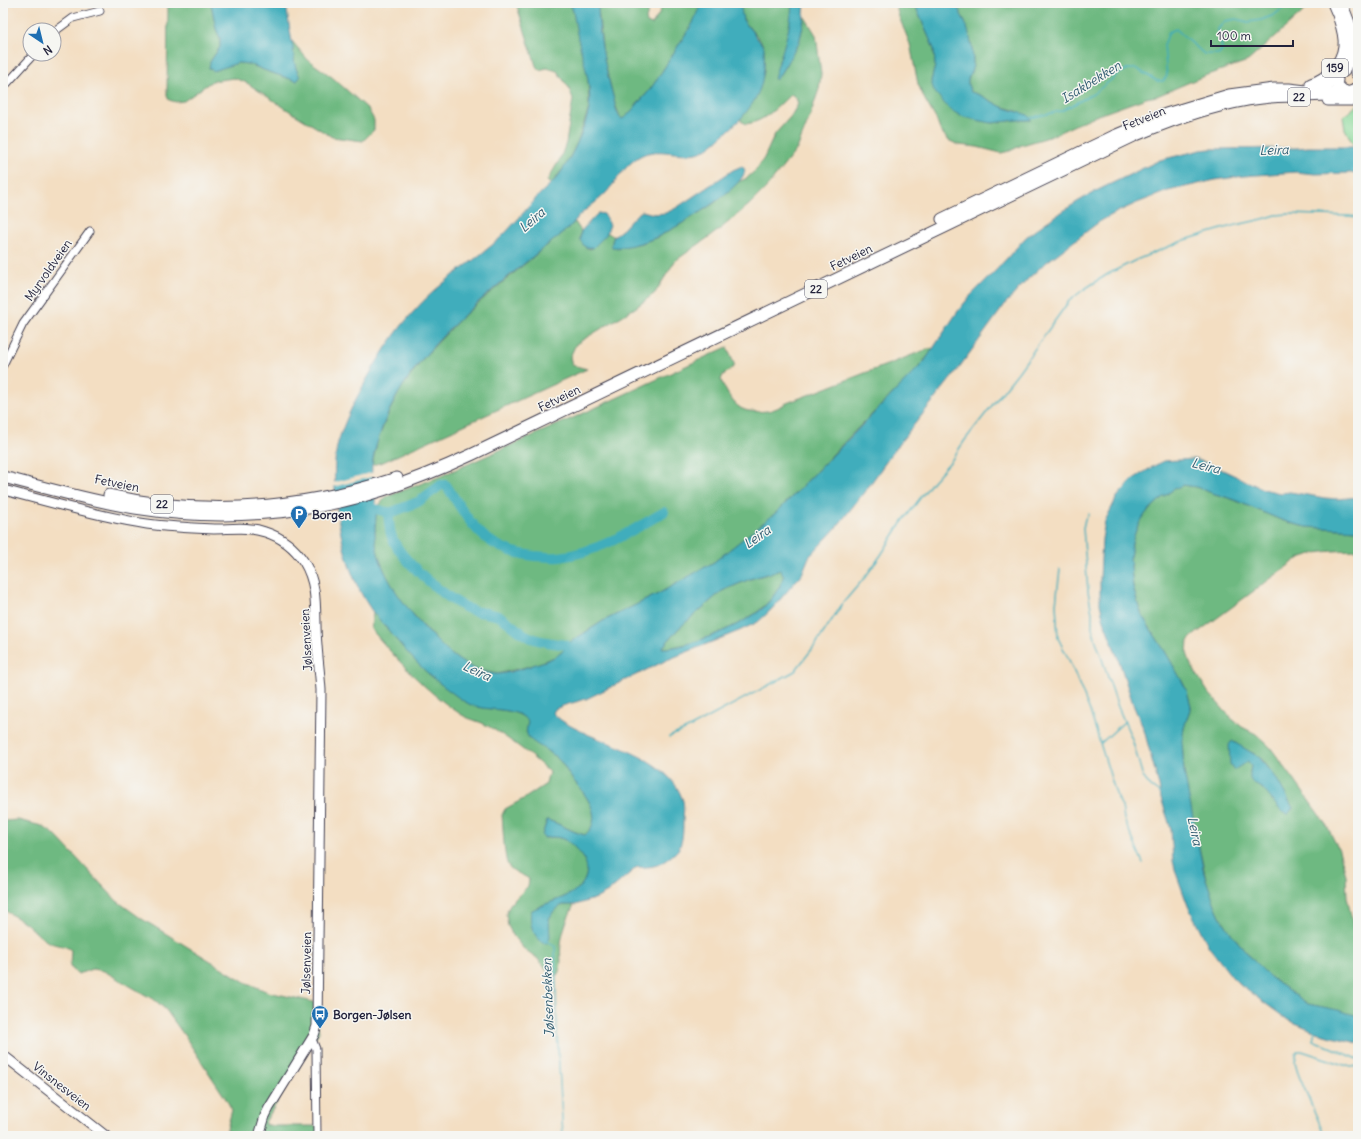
<svg xmlns="http://www.w3.org/2000/svg" width="1361" height="1139" viewBox="0 0 1361 1139" font-family="Delius,sans-serif">
	<rect width="100%" height="100%" fill="#f6f6f2"/>
	<filter id="ink" filterUnits="userSpaceOnUse"><feTurbulence type="fractalNoise" baseFrequency=".025" numOctaves="2"/><feDisplacementMap in="SourceGraphic" scale="8" xChannelSelector="R" yChannelSelector="G"/><feConvolveMatrix kernelMatrix="1 2 1 2 8 2 1 2 1" color-interpolation-filters="sRGB"/></filter>
	<filter id="wash" filterUnits="userSpaceOnUse"><feTurbulence type="fractalNoise" baseFrequency=".012" numOctaves="4" result="noise"/><feDisplacementMap in="SourceGraphic" scale="16" xChannelSelector="R" yChannelSelector="G"/><feGaussianBlur stdDeviation="0.9" result="paint"/><feColorMatrix in="noise" values="0 0 0 0 0 0 0 0 0 0 0 0 0 0 0 0 0 1.4 0 .05"/><feComposite in="paint" operator="in"/></filter>
	<g filter="url(#wash)">
		<rect width="100%" height="100%" fill="#f3dec2"/>
		<!-- green -->
		<path fill="#89d999" stroke="#567e6a" d="M1357,105h1v43h-3l-10,-19 -2,-12z"/>
		<!-- forest -->
		<g fill="#6eb981" stroke="#486e5e" fill-rule="evenodd">
			<path d="M168,3h43l5,26 4,9v9l-10,15 19,3 9,-2 11,1 20,8 28,9 3,-4c-7,-11 -6,-24 -9,-37l17,20 24,17 36,32 6,11v10l-11,11 -31,-4 -41,-25 -44,-29 -13,-5 -22,3 -28,20 -8,1 -7,-2 -2,-4z"/>
			<path d="M516,3h54l3,8 15,66 1,31 -11,33 -12,24 -14,18h-3l-2,-2 13,-22 6,-16 7,-44 -4,-11 -12,-17 -10,-3 -8,2 -3,-4z"/>
			<path d="M605,3h45l1,3 -5,12 1,5 5,2 7,-11 4,-11h13l7,2 3,-2h15l-8,20 -10,15 -25,40 -9,13 -23,26 -5,2 -6,-15 -12,-48 -5,-48z"/>
			<path d="M740,3h52v11l-7,32 -6,15 -2,18 22,-36 6,-26 11,18 5,39 -2,15 -10,30 -12,30 -30,38 -17,17 -31,26 -44,31 -20,32 -20,15 -59,36 -6,13 2,8 15,4 -204,93 -11,3 5,-23 12,-30 11,-22 25,-34 36,-38 29,-25 85,-71 6,9 -1,7 5,9 5,2 3,-1 14,-16 7,5 -2,4 5,7 25,-5 16,-6 28,-16 27,-17 13,-10 12,-12 9,-4 9,-8 8,-12 11,-24 16,-18 7,-12 -2,-6 -5,-4c-13,12 -26,28 -45,30l-6,-4c7,-10 20,-33 23,-44 2,-5 2,-26 0,-31 -8,-15 -24,-21 -23,-42z"/>
			<path d="M895,3h19l20,46 1,17 -4,15 61,42 25,-3h14l-16,-10 -13,-3 -22,-12 -9,-3c-8,-15 2,-17 2,-29 0,-14 -4,-30 -9,-43 -3,-6 -6,-11 -8,-17h357l-65,58 -44,15 -47,20 -11,2 -56,20 -41,19 -27,8 -12,6 -9,2 -24,-6 -18,-2 -11,-5 -8,-10 -4,-11 -11,-19 -7,-16 -8,-40 -11,-27z"/>
			<path d="M727,347l8,19 -12,9 -2,5c4,10 13,27 24,30 5,2 22,2 27,0 7,-2 13,-7 20,-9 33,-12 66,-26 100,-38 13,-5 26,-11 40,-15l1,2 -20,24 -54,53 -81,84 -14,12 -50,39 -23,14 -33,18 -55,27 -36,23 -2,6 -10,7 -21,8 -37,9 -22,-5 -15,-8 -17,-13 -40,-45 -15,-23 -9,-22 -4,-17v-8l1,-24 10,-12 55,-21 143,-63z"/>
			<path d="M1183,485l13,2 16,6 20,6 49,21 13,4 13,3 51,3v20c-21,1 -43,0 -62,10l-102,75 -6,6 -1,12 4,12 17,27 23,26 11,9 14,7 14,13 25,34 32,45 12,24 7,25 1,22 5,23 6,43v53l-50,-12 -38,-27 -16,-16 -21,-25 -13,-20 -5,-11 -8,-22 -17,-76 -6,-35 -2,-31 2,-13 7,-22 -4,-15 -11,-20 -10,-18 -23,-36 -4,-9 -6,-21 -3,-28 2,-17 5,-15 9,-14 17,-16 11,-8zM1246,750c4,2 10,4 14,7 11,12 24,36 33,51l-2,3 -31,-25 -6,-2 -4,-12 1,-6 -3,-5z"/>
			<path d="M781,570l3,7c-5,12 -12,22 -21,30 -18,18 -76,41 -101,41l16,-19 44,-38 28,-12z"/>
			<path d="M373,612c25,29 43,54 75,77 6,5 13,10 20,14 19,10 45,2 61,18l-3,11c10,9 21,17 31,26 6,5 9,12 13,18 12,15 37,40 15,59 -13,-3 -24,-11 -38,-15l-5,16 3,2c12,-3 23,1 31,11 3,3 7,7 10,12 2,4 1,11 0,15 -6,22 -38,24 -55,35l16,31c5,-7 1,-14 2,-22 3,-14 13,-16 25,-15 -6,12 -12,26 -13,40 -2,10 3,21 -4,30h-6l-14,-17 -14,-10 -9,-11 -6,-11 -2,-12 4,-10 18,-18 1,-7c-7,-5 -17,-7 -21,-14 -4,-6 -5,-40 -6,-50l3,-6 20,-11 21,-14 3,-12c-19,-18 -39,-33 -61,-46 -8,-5 -18,-6 -26,-11 -35,-22 -64,-54 -91,-86z"/>
			<path d="M18,820l24,6 12,8 63,67 25,18 103,63 23,10 46,10 5,30 -55,92 9,2h45l1,10h-94l7,-26 -6,-11 -42,-64 -18,-25 -10,-9 -52,-30 -12,-2 -14,5 -8,-7 1,-17c-6,-5 -13,-4 -20,-7 -11,-4 -18,-15 -27,-21 -9,-6 -13,-6 -21,-14v-87z"/>
		</g>
		<!-- water -->
		<g fill="#3fadbc" stroke="#30687c" fill-rule="evenodd">
			<path d="M211,3h75c2,15 4,29 7,44 1,11 1,20 7,30l-3,4 -28,-9 -20,-8 -11,-1 -25,8 -4,-3 1,-6 10,-15v-9l-4,-9z"/>
			<path d="M570,3h26l2,5c1,30 7,59 15,88 2,8 3,16 8,23l5,-2 23,-26 9,-13 25,-40 10,-15 8,-20h39l3,17 21,27c0,9 1,19 -1,28 -3,26 -23,46 -42,62 -6,6 -16,14 -24,16 -21,4 -41,-8 -60,5 -14,10 -21,24 -32,36 -8,8 -18,14 -26,22 -4,5 -8,10 -13,14 -9,9 -20,15 -30,24 -56,46 -125,99 -152,169 -5,13 -10,28 -12,42 -1,14 3,28 4,43 1,8 -1,16 -1,24 0,9 2,19 5,28 9,25 24,44 41,64 21,23 41,46 74,50 8,1 33,-7 41,-10 12,-4 27,-8 31,-20l36,-23 55,-27 56,-32 64,-51 146,-149 34,-51 12,-15 28,-28 28,-31 19,-14 32,-21 21,-12 62,-30 41,-10 9,-1 87,-1 11,-1h43l7,1v27l-7,-2 -36,1 -19,-2 -52,4 -29,4 -47,11 -31,12 -20,9 -18,10 -56,43 -14,13 -23,25 -53,73 -55,69 -29,41 -33,42 -27,29 -7,17 -30,35 -14,13 -19,9 -72,29 -81,39 -21,6 -10,4 -2,4c9,10 22,15 34,21 32,14 82,27 95,64 3,6 1,17 1,24 0,9 0,25 -8,31 -14,12 -20,15 -38,14l-29,25 -11,6 -22,7h-12l-4,2 -6,5 -4,7 1,19 -4,6c-13,-6 -17,-20 -15,-33 17,-11 49,-13 55,-35 1,-4 1,-11 -1,-15 -2,-5 -6,-9 -9,-12 -8,-10 -19,-14 -31,-11l-3,-2 5,-16c14,4 24,12 38,15 22,-19 -3,-44 -15,-59 -4,-6 -7,-13 -13,-18 -7,-7 -22,-13 -28,-20 -4,-5 -2,-11 -1,-17 -15,-16 -40,-8 -59,-17 -8,-4 -15,-10 -22,-15 -23,-17 -40,-36 -58,-58 -5,-7 -12,-13 -17,-20 -22,-32 -30,-64 -35,-102 -3,-19 -4,-48 1,-67 6,-19 14,-36 24,-54 19,-36 41,-69 72,-97 18,-16 38,-29 57,-45 17,-14 31,-32 46,-49 7,-8 16,-14 22,-22 12,-16 26,-47 30,-66 3,-19 -4,-44 -9,-62 -3,-12 -5,-24 -7,-36zM781,570l3,7c-5,12 -12,22 -21,31 -18,16 -76,41 -101,40l16,-19 44,-38 28,-12z"/>
			<path d="M792,3h13l-2,23 -4,17 -22,36h-3c7,-26 17,-49 18,-76z"/>
			<path d="M914,3h42c2,6 5,11 8,17 6,13 9,29 9,43 0,12 -10,14 -2,29l9,3 22,12 26,8 3,5h-14l-25,3 -16,-3 -15,-4 -12,-7 -15,-18 -3,-10 4,-15 -1,-17z"/>
			<path d="M742,166l3,4c0,18 -71,59 -88,67 -10,5 -35,12 -45,10l-1,-2 3,-9 9,-7 13,-14 6,-4 12,3 12,-1 10,-5 57,-38z"/>
			<path d="M598,213l6,1 6,11 -4,10 -13,13 -8,-1 -5,-7 1,-9z"/>
			<path d="M1194,459l16,5 53,25 17,4 10,-1 35,6 13,1 20,-2v33l-51,-3 -13,-3 -13,-4 -49,-21 -20,-6 -16,-6 -13,-2 -9,4 -11,8 -17,16 -9,14 -5,15 -2,17 3,28 6,21 4,9 23,36 16,28 5,10 4,15 -7,22 -2,13 2,31 20,101 11,32 5,11 13,20 21,25 16,16 38,27 30,6 20,6v27l-34,-8 -36,-15 -48,-35 -8,-8 -23,-30 -21,-41 -12,-33 -3,-12 -2,-32 -10,-31 -2,-12 -15,-56 -10,-23 -15,-46 -13,-34 -3,-10 -3,-13v-25l2,-40 3,-18 12,-24 16,-18 21,-13 10,-5z"/>
			<path d="M1232,741l27,16 16,19 18,32 -5,6h-2l-4,-2 -19,-23 -9,-5 -4,-5v-7l1,-6 -3,-5 -14,9 -4,-6 -1,-19z"/>
		</g>
		<!-- pier -->
		<path fill="#f3dec2" d="M374,472l1,4 -43,11 1,-4z"/>
		<g fill="none" stroke-linecap="round" stroke-linejoin="round">
			<!-- stream -->
			<g stroke="#3fadbc" stroke-width="1.5">
				<path d="M1030,118l31,-7 32,-17 27,-21 8,-4h9l20,12h6l4,-5 -3,-31 5,-13 7,-3 28,25h15l3,-5 -4,-20 7,-8 11,-2 12,3 13,-2 13,-5 16,-12"/>
				<path d="M1089,514l-4,5 -2,9 5,63 4,22v15l3,10 23,69 14,32 11,38 8,10 10,7h1"/>
				<path d="M1060,569l-4,35 2,34 12,24 20,49 26,83 6,13 2,12 19,44"/>
				<path d="M669,737l20,-9 106,-57 21,-27 27,-41 23,-27 15,-21 19,-30 33,-44 18,-20 14,-21 54,-69 50,-70 14,-11 25,-16 28,-14 49,-20 47,-14 31,-7 13,-4 12,-1 61,2 9,1"/>
				<path d="M1101,743l24,-22"/>
				<path d="M547,941l8,5 2,85 6,105"/>
				<path d="M1315,1030l-2,10 45,19"/>
				<path d="M1325,1136l-26,-60 -4,-14 2,-11h5l49,16 7,-1"/>
			</g>
			<!-- river -->
			<g stroke="#3fadbc" stroke-width="10">
				<path d="M364,509h12l14,4 28,-11 23,-17h5c12,18 23,39 40,53 14,11 31,16 48,18 8,0 17,2 25,1 38,-4 73,-26 105,-45"/>
				<path d="M388,512c1,7 1,15 3,22 6,24 59,69 83,77 8,2 16,2 24,5 8,3 13,9 20,14 15,12 30,12 48,15"/>
			</g>
		</g>
	</g>
	<g filter="url(#ink)">
		<g fill="none" stroke-linecap="round" stroke-linejoin="round">
			<!-- minor casing -->
			<g stroke="#413e4f" stroke-width="9">
				<g id="minor">
					<path d="M54,32l19,-14 27,-7"/>
					<path d="M3,88l31,-34"/>
					<path d="M3,365l20,-41 67,-93"/>
					<path d="M312,1039l4,10 1,87"/>
				</g>
			</g>
			<!-- major casing -->
			<g stroke="#413e4f" stroke-width="11">
				<g id="major">
					<path d="M3,490c48,12 96,27 144,34 22,3 44,4 67,5 17,0 34,-3 51,3 16,5 30,16 39,30 16,26 10,54 13,83 1,15 3,30 4,45l-4,336 -3,9 -45,73 -4,8 -6,20"/>
					<path d="M3,1055l103,81"/>
				</g>
			</g>
			<!-- highway casing -->
			<g stroke="#413e4f" stroke-width="13">
				<g id="highway">
					<path d="M1333,3l9,21"/>
					<path d="M1341,3c11,25 17,42 15,70"/>
					<path d="M1344,71l4,-14 1,-9"/>
					<path d="M1311,84c16,-5 31,-20 33,-38 1,-9 -2,-19 -5,-28"/>
					<path d="M1339,87c5,7 13,7 19,0"/>
					<path d="M1328,100h30"/>
					<path d="M942,219l172,-83 52,-22 63,-19 45,-6h15l17,2 6,-1 15,-5 10,-5"/>
					<path d="M3,477c44,11 88,24 132,31 82,13 169,8 248,-18 31,-10 60,-22 90,-36l663,-319c40,-17 82,-32 126,-37 27,-4 55,1 82,-7"/>
					<path d="M109,495c96,22 195,13 288,-17"/>
				</g>
			</g>
			<!-- minor -->
			<use href="#minor" stroke="#fff" stroke-width="7"/>
			<!-- major -->
			<use href="#major" stroke="#fff" stroke-width="9"/>
			<!-- highway -->
			<use href="#highway" stroke="#fff" stroke-width="11"/>
		</g>
	</g>
	<!-- icons -->
	<defs>
		<g id="parking-pin" transform="scale(0.9)"><path d="M0 17L-7.5 6A9.5 9.5 0 1 1 7.5 6Z" fill="#1f6fb2" stroke="#f6f6f2"/><path d="M-3.5-5.5H1a3.5 3.5 0 0 1 0 7H-1V5.5H-3.5ZM-1-3.4V-.6H.8a1.4 1.4 0 0 0 0-2.8Z" fill="#fff"/></g>
		<g id="bus-pin" transform="scale(0.9)"><path d="M0 17L-7.5 6A9.5 9.5 0 1 1 7.5 6Z" fill="#1f6fb2" stroke="#f6f6f2"/><path d="M-5-6H5V4H4V6H2V4H-2V6H-4V4H-5ZM-3.5-4V0h7V-4ZM-3.5 1.2v1.5H-2V1.2ZM2 1.2v1.5H3.5V1.2Z" fill="#fff"/></g>
	</defs>
	<g fill-rule="evenodd">
		<use href="#parking-pin" x="299" y="514"/>
		<use href="#bus-pin" x="320" y="1014"/>
	</g>
	<g text-anchor="middle" dominant-baseline="central" stroke-width="3" stroke-linejoin="round" paint-order="stroke">
		<!-- shield labels -->
		<g fill="#f6f6f2" stroke="#626272" stroke-width="1">
			<rect x="1322" y="59" width="26" height="18" rx="3"/>
			<rect x="1288" y="88" width="22" height="18" rx="3"/>
			<rect x="805" y="280" width="22" height="18" rx="3"/>
			<rect x="151" y="495" width="22" height="18" rx="3"/>
		</g>
		<g font-size="11" font-weight="bold" fill="#22223b">
			<text x="1335" y="68">159</text>
			<text x="1299" y="97">22</text>
			<text x="816" y="289">22</text>
			<text x="162" y="504">22</text>
		</g>
		<!-- street labels -->
		<g font-size="12" fill="#22223b" stroke="#f6f6f2">
			<text transform="translate(1144 118) rotate(-22)">Fetveien</text>
			<text transform="translate(851 257) rotate(-26)">Fetveien</text>
			<text transform="translate(48 270) rotate(-55)">Myrvoldveien</text>
			<text transform="translate(559 398) rotate(-26)">Fetveien</text>
			<text transform="translate(117 483) rotate(11)">Fetveien</text>
			<text transform="translate(306 640) rotate(-93)">Jølsenveien</text>
			<text transform="translate(306 963) rotate(-89)">Jølsenveien</text>
			<text transform="translate(62 1086) rotate(38)">Vinsnesveien</text>
		</g>
		<!-- poi labels -->
		<g font-size="12" font-weight="bold" fill="#22223b" stroke="#f6f6f2" text-anchor="start">
			<text x="312" y="514">Borgen</text>
			<text x="333" y="1014">Borgen-Jølsen</text>
		</g>
		<!-- water labels -->
		<g font-size="13" font-style="italic" fill="#2e5a6f" stroke="#f6f6f2">
			<text transform="translate(1091 82) rotate(-32)">Isakbekken</text>
			<text transform="translate(1274 150) rotate(-2)">Leira</text>
			<text transform="translate(532 220) rotate(-41)">Leira</text>
			<text transform="translate(1206 466) rotate(14)">Leira</text>
			<text transform="translate(757 537) rotate(-35)">Leira</text>
			<text transform="translate(477 671) rotate(25)">Leira</text>
			<text transform="translate(1195 831) rotate(78)">Leira</text>
			<text transform="translate(548 998) rotate(-92)">Jølsenbekken</text>
		</g>
	</g>
	<!-- margin -->
	<rect width="1361" height="1139" fill="none" stroke="#f6f6f2" stroke-width="16"/>
	<!-- north arrow -->
	<g transform="translate(42 42) rotate(145)"><circle r="19" fill="#f6f6f2" stroke="#a1a1a9"/>
	<path d="M0-3L7 15L0 10L-7 15Z" fill="#1f6fb2"/>
	<text y="-6" font-size="11" font-weight="bold" text-anchor="middle" fill="#22223b">N</text>
	</g>
	<!-- scale -->
	<path d="M1211 40v6h82v-6" fill="none" stroke="#22223b" stroke-width="2"/>
	<text x="1217" y="40" font-size="12" fill="#22223b" stroke="#f6f6f2" stroke-width="3" paint-order="stroke">100 m</text>
</svg>
